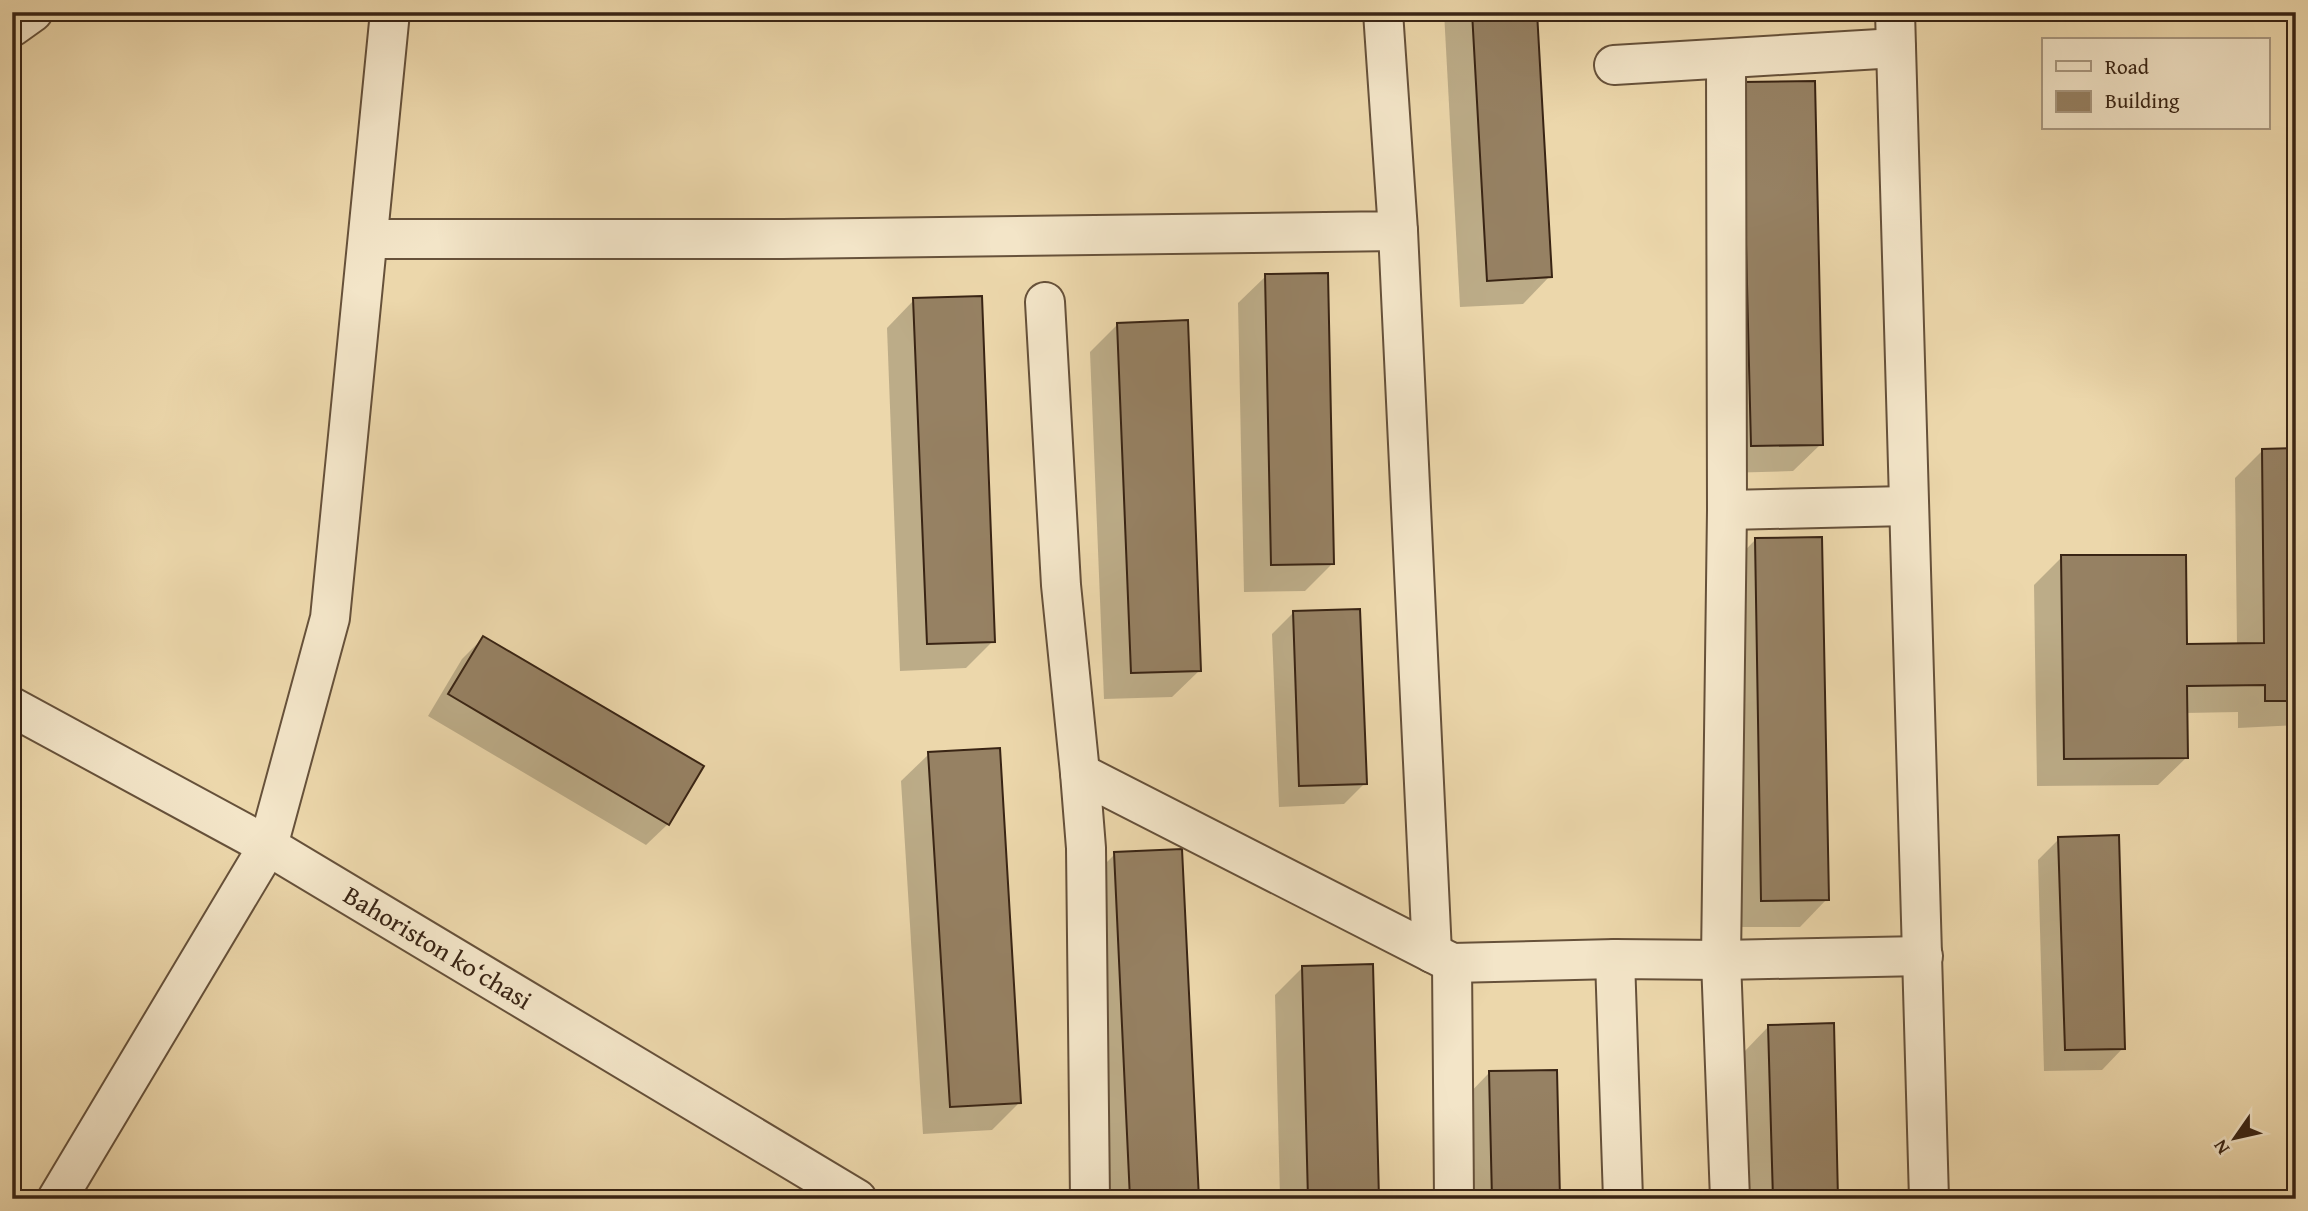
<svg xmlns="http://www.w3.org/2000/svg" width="2308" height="1211" viewBox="0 0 2308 1211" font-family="'Gentium Book Plus',serif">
	<rect width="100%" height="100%" fill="#ecd7ab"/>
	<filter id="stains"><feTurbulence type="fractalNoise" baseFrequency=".00286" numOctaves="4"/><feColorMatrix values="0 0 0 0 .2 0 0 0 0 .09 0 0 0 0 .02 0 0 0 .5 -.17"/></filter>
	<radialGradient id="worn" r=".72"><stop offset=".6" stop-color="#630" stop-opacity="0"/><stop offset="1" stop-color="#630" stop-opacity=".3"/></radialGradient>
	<!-- shadow -->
	<g fill="#0003">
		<path d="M1444,12h92l14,264 -27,28 -63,3z"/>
		<path d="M1743,83l78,361 -28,27 -69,2z"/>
		<path d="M1266,276l67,287 -28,28 -61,1 -6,-289z"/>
		<path d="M914,300l79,341 -27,27 -66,3 -13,-343z"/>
		<path d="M1118,324l82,346 -28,27 -68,2 -14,-347z"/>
		<path d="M2263,450h33v275l-58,3v-16l-53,1 1,45 -28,27 -121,1 -3,-201 28,-28 123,88h52l-2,-167z"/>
		<path d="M1755,540l72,359 -27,28h-65l-7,-359z"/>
		<path d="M1293,613l72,170 -21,21 -65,3 -7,-173z"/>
		<path d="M483,638l185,186 -22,21 -218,-129 34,-57z"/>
		<path d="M929,754l90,349 -27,27 -69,4 -22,-353z"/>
		<path d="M2059,839l64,209 -21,22 -58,1 -6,-211z"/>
		<path d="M1115,854l82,345h-95l-15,-317z"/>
		<path d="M1302,968l75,231h-97l-5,-204z"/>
		<path d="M1769,1026l68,173h-92l-3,-145z"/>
		<path d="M1489,1073l70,126h-94l-3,-98z"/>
	</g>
	<!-- building -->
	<g fill="#968163" stroke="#392414" stroke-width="2">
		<path d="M1472,12h65l15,265 -65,4z"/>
		<path d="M1815,81l8,364 -72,1 -9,-364z"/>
		<path d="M1328,273l6,291 -63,1 -6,-291z"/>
		<path d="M982,296l13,346 -68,2 -14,-346z"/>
		<path d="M1188,320l13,351 -70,2 -14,-350z"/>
		<path d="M2296,448v253h-31v-16l-78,1 1,72 -124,1 -3,-204h125l1,89 77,-1 -2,-194z"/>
		<path d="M1822,537l7,363 -68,1 -6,-363z"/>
		<path d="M1360,609l7,175 -68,2 -6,-175z"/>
		<path d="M483,636l221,130 -35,59 -221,-131z"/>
		<path d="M1000,748l21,355 -71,4 -22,-355z"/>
		<path d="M2119,835l6,214 -60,1 -7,-213z"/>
		<path d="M1182,849l17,350h-69l-16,-347z"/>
		<path d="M1373,964l6,235h-71l-6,-233z"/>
		<path d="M1834,1023l4,176h-65l-5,-174z"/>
		<path d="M1557,1070l3,129h-68l-3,-128z"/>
	</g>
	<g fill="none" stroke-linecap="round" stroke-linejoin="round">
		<!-- minor casing -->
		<g stroke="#66513a" stroke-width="42">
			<g id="minor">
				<path d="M1895,12l34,1187"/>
				<path d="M12,27l21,-15"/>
				<path d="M1726,59l1,451 -6,450 9,239"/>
				<path d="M1614,65l282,-17"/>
				<path d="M1398,231l34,722"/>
				<path d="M368,239h415l615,-8 -15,-219"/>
				<path d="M1045,302l16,283 19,188"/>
				<path d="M1727,510l181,-4"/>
				<path d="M12,707l256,139 589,353"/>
				<path d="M1452,963l2,236"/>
				<path d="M57,1199l211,-353 62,-228 60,-606"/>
				<path d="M1090,1199l-4,-351 -6,-75 372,190 163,-4"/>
				<path d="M1623,1199l-8,-240 106,1 202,-4"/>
			</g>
		</g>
		<!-- minor -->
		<use href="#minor" stroke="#f3e5c8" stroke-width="38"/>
	</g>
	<g text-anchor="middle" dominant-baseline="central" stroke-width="6" stroke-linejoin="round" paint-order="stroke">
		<!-- street labels -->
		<g font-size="26" fill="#392414" stroke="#f3e5c8">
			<text transform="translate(438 947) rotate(31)">Bahoriston ko‘chasi</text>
		</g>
	</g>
	<!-- margin -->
	<rect width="2308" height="1211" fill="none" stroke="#ecd7ab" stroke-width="42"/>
	<rect x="14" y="14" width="2280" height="1183" fill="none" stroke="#392414" stroke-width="3.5"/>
	<rect x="21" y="21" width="2266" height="1169" fill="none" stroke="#392414" stroke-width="2"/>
	<!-- legend -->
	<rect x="2042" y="38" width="228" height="91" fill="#f3e5c8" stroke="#a99880" stroke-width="2"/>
	<rect x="2056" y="61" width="35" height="10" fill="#f3e5c8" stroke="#a99880" stroke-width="2"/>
	<text x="2105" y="74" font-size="21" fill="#392414">Road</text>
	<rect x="2056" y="91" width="35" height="21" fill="#968163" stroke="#a99880" stroke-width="2"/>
	<text x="2105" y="108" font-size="21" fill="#392414">Building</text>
	<!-- north arrow -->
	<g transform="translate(2235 1138) rotate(236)" stroke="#f3e5c8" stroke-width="5" paint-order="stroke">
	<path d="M0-5L12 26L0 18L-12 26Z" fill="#392414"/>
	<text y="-10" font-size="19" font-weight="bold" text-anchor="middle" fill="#392414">N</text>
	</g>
	<rect width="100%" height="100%" filter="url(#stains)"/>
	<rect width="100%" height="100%" fill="url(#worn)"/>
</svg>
